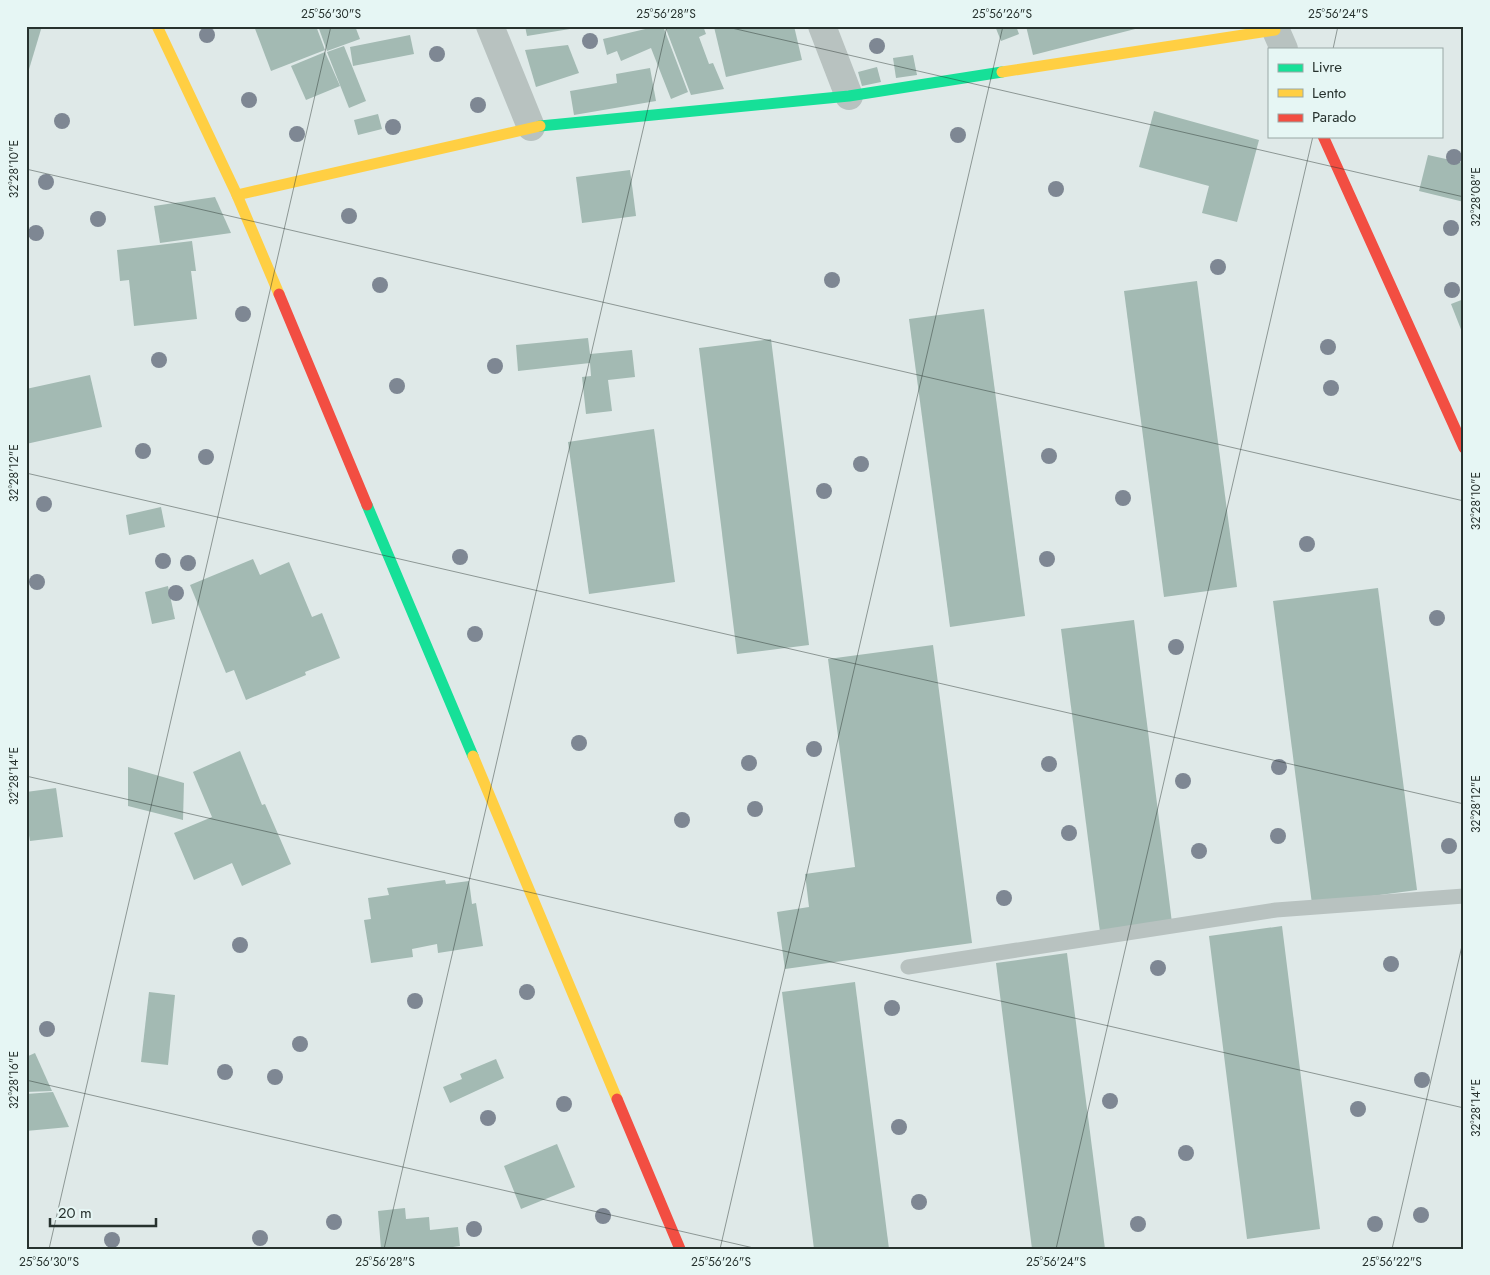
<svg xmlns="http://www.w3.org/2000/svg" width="1490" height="1275" viewBox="0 0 1490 1275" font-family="Jost,sans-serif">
	<rect width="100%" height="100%" fill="#dfe9e8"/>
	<!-- building -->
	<g fill="#a3bab3">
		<path d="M26,26h16l-15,50h-1z"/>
		<path d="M254,26h62l9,24 -54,21z"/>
		<path d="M318,26h37l5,13 -33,12z"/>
		<path d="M525,26h57v1l-55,9z"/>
		<path d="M658,26h5l25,66 -17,7 -20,-51 -30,13 -4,-10 -10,4 -4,-16z"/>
		<path d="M674,26h29l3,8 -7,3 10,27 4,-1 11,26 -33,6 -25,-66z"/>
		<path d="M718,26h76l8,34 -76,17 -12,-50z"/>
		<path d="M995,26h21l3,8 -18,7z"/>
		<path d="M1026,26h117v1l-110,28z"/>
		<path d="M410,35l4,19 -61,12 -3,-19z"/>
		<path d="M568,45l11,28 -43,14 -11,-37z"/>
		<path d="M344,46l22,55 -17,7 -22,-56z"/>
		<path d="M325,52l15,34 -34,14 -15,-34z"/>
		<path d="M913,55l4,20 -21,3 -3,-20z"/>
		<path d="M877,67l4,15 -19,4 -4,-14z"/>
		<path d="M650,68l6,33 -82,14 -4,-24 47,-8 -1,-9z"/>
		<path d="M1154,111l105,29 -22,82 -35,-9 7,-27 -70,-19z"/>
		<path d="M378,114l4,15 -24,6 -4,-15z"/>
		<path d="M1428,155l36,8v39l-45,-11z"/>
		<path d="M630,170l6,46 -54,7 -6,-46z"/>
		<path d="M215,197l16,36 -71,10 -6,-37z"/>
		<path d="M192,241l4,30h-5l6,48 -63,7 -5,-46 -9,1 -3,-31z"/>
		<path d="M1197,281l40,306 -73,10 -40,-306z"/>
		<path d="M1464,299v38l-13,-33z"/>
		<path d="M984,309l41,307 -75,11 -41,-308z"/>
		<path d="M588,338l2,16 42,-4 3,27 -27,3 4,31 -26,3 -4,-37 9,-1 -1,-13 -72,8 -2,-26z"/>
		<path d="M771,339l38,306 -72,9 -38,-306z"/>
		<path d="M90,375l12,52 -76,17v-55z"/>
		<path d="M654,429l21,153 -86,12 -21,-152z"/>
		<path d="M161,507l4,20 -36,8 -3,-20z"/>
		<path d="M253,559l7,16 29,-13 23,55 10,-4 18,45 -35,14 1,3 -60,25 -12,-30 -8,3 -36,-88z"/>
		<path d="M168,586l7,33 -23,5 -7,-32z"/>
		<path d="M1378,588l39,302 -105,14 -39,-303z"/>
		<path d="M1134,620l38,303 -72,9 -39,-303z"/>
		<path d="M933,645l39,298 -187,26 -8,-57 32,-5 -4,-33 50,-7 -27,-208z"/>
		<path d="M240,751l22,54 3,-1 26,60 -49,22 -10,-23 -38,17 -20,-47 38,-16 -19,-45z"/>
		<path d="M128,767l56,16 -1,37 -55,-14z"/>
		<path d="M56,788l7,49 -33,4 -4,-23v-26z"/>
		<path d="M445,880l1,4 23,-3 3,23 4,-1 7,43 -45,7 -1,-9 -25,5 1,8 -42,6 -7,-43 7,-1 -3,-21 21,-3 -2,-7z"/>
		<path d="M1282,926l38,303 -73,10 -38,-303z"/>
		<path d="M1067,953l38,296h-73l-36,-286z"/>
		<path d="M855,982l34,267h-75l-32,-257z"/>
		<path d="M149,992l26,3 -7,70 -27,-3z"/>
		<path d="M35,1053l17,38 -26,1v-35z"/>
		<path d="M496,1059l8,19 -54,25 -7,-16 19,-8 -2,-5z"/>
		<path d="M53,1092l16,35 -43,4v-37z"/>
		<path d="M557,1144l18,43 -54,22 -17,-43z"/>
		<path d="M405,1208l1,11 23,-2 1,13 28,-3 2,19 -21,3h-58l-3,-38z"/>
	</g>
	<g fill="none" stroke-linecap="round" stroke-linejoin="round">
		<!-- lane -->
		<path stroke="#b8c2c0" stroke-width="15" d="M908,967l368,-57 188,-14"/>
		<!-- street -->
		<g stroke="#b8c2c0" stroke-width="28">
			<path d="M490,26l41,101"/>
			<path d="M822,26l27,70"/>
			<path d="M1274,26l10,23"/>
		</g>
		<!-- fast -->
		<g stroke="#16e098" stroke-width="11">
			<path d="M540,126l309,-30 153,-24"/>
			<path d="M367,505l106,251"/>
		</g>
		<!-- slow -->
		<g stroke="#ffcf43" stroke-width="11">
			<path d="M157,26l80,169 42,99"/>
			<path d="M1002,72l273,-42"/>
			<path d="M237,195l303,-69"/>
			<path d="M473,756l144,343"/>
		</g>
		<!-- jam -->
		<g stroke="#f24e42" stroke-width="11">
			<path d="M1323,136l141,312"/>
			<path d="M279,294l88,211"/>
			<path d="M617,1099l63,150"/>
		</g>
	</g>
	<!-- trees -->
	<g fill="#7e8793">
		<circle cx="207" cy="35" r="8"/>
		<circle cx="590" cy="41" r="8"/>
		<circle cx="877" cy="46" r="8"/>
		<circle cx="437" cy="54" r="8"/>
		<circle cx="249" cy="100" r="8"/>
		<circle cx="478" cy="105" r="8"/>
		<circle cx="62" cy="121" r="8"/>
		<circle cx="393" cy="127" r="8"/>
		<circle cx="297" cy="134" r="8"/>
		<circle cx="958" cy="135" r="8"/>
		<circle cx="1454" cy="157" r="8"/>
		<circle cx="46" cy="182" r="8"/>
		<circle cx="1056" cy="189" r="8"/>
		<circle cx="349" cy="216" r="8"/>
		<circle cx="98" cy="219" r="8"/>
		<circle cx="1451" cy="228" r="8"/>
		<circle cx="36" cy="233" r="8"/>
		<circle cx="1218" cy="267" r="8"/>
		<circle cx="832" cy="280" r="8"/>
		<circle cx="380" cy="285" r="8"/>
		<circle cx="1452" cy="290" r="8"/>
		<circle cx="243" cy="314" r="8"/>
		<circle cx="1328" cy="347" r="8"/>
		<circle cx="159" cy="360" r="8"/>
		<circle cx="495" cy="366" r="8"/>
		<circle cx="397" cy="386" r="8"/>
		<circle cx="1331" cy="388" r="8"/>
		<circle cx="143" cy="451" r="8"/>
		<circle cx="1049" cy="456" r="8"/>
		<circle cx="206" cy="457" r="8"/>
		<circle cx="861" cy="464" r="8"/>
		<circle cx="824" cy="491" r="8"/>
		<circle cx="1123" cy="498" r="8"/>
		<circle cx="44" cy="504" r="8"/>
		<circle cx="1307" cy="544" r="8"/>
		<circle cx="460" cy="557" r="8"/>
		<circle cx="1047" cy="559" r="8"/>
		<circle cx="163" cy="561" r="8"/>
		<circle cx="188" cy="563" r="8"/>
		<circle cx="37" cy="582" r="8"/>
		<circle cx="176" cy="593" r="8"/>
		<circle cx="1437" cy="618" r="8"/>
		<circle cx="475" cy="634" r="8"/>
		<circle cx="1176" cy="647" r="8"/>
		<circle cx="579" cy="743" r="8"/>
		<circle cx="814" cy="749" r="8"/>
		<circle cx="749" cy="763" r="8"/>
		<circle cx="1049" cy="764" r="8"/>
		<circle cx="1279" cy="767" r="8"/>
		<circle cx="1183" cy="781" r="8"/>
		<circle cx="755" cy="809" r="8"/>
		<circle cx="682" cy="820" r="8"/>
		<circle cx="1069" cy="833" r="8"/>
		<circle cx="1278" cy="836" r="8"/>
		<circle cx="1449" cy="846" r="8"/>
		<circle cx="1199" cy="851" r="8"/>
		<circle cx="1004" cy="898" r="8"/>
		<circle cx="240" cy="945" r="8"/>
		<circle cx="1391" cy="964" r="8"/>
		<circle cx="1158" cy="968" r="8"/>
		<circle cx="527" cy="992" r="8"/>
		<circle cx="415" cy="1001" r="8"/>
		<circle cx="892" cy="1008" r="8"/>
		<circle cx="47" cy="1029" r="8"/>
		<circle cx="300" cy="1044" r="8"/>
		<circle cx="225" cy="1072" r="8"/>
		<circle cx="275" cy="1077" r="8"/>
		<circle cx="1422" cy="1080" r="8"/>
		<circle cx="1110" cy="1101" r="8"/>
		<circle cx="564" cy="1104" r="8"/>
		<circle cx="1358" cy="1109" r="8"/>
		<circle cx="488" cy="1118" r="8"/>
		<circle cx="899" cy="1127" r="8"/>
		<circle cx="1186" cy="1153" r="8"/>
		<circle cx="919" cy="1202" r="8"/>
		<circle cx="1421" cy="1215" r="8"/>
		<circle cx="603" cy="1216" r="8"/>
		<circle cx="334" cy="1222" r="8"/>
		<circle cx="1138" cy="1224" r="8"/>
		<circle cx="1375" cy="1224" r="8"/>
		<circle cx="474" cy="1229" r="8"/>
		<circle cx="260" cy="1238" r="8"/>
		<circle cx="112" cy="1240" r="8"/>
	</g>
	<!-- ticks -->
	<path fill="none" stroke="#27322e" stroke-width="1" stroke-opacity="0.45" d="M723,26l741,171M1333,49l5,-23M26,169l1438,332M26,473l1438,331M26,776l1438,332M26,1080l732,169M49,1249l282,-1223M384,1249l283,-1223M720,1249l283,-1223M1056,1249l257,-1113M1392,1249l72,-312"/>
	<!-- border -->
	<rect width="1490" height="1275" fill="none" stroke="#e6f6f4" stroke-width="55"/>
	<!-- legend -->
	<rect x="1268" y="48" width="175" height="90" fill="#e6f6f4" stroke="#9aa8a5"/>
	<rect x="1278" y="64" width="25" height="8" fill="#16e098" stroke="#9aa8a5"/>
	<text x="1312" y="72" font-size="15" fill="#27322e">Livre</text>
	<rect x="1278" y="89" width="25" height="8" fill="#ffcf43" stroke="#9aa8a5"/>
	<text x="1312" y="98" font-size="15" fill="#27322e">Lento</text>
	<rect x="1278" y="114" width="25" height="8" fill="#f24e42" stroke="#9aa8a5"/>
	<text x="1312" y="122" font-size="15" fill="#27322e">Parado</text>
	<!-- scale -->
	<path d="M50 1218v8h106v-8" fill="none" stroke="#27322e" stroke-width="2.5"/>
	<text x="58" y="1218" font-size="15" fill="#27322e" stroke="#e6f6f4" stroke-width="4" paint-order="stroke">20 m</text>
	<rect x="28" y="28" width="1434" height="1220" fill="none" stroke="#27322e" stroke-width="2"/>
	<g font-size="12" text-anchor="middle" fill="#27322e">
		<text x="331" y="18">25°56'30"S</text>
		<text x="666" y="18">25°56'28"S</text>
		<text x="1002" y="18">25°56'26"S</text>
		<text x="1338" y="18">25°56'24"S</text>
		<text transform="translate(14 169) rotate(-90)" y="4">32°28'10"E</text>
		<text transform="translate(1476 197) rotate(-90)" y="4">32°28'08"E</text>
		<text transform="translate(14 473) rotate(-90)" y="4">32°28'12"E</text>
		<text transform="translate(1476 501) rotate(-90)" y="4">32°28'10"E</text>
		<text transform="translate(14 776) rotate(-90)" y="4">32°28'14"E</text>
		<text transform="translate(1476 804) rotate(-90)" y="4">32°28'12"E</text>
		<text transform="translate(14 1080) rotate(-90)" y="4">32°28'16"E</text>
		<text transform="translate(1476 1108) rotate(-90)" y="4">32°28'14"E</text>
		<text x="49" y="1266">25°56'30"S</text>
		<text x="385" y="1266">25°56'28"S</text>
		<text x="721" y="1266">25°56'26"S</text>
		<text x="1056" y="1266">25°56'24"S</text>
		<text x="1392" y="1266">25°56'22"S</text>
	</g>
</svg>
